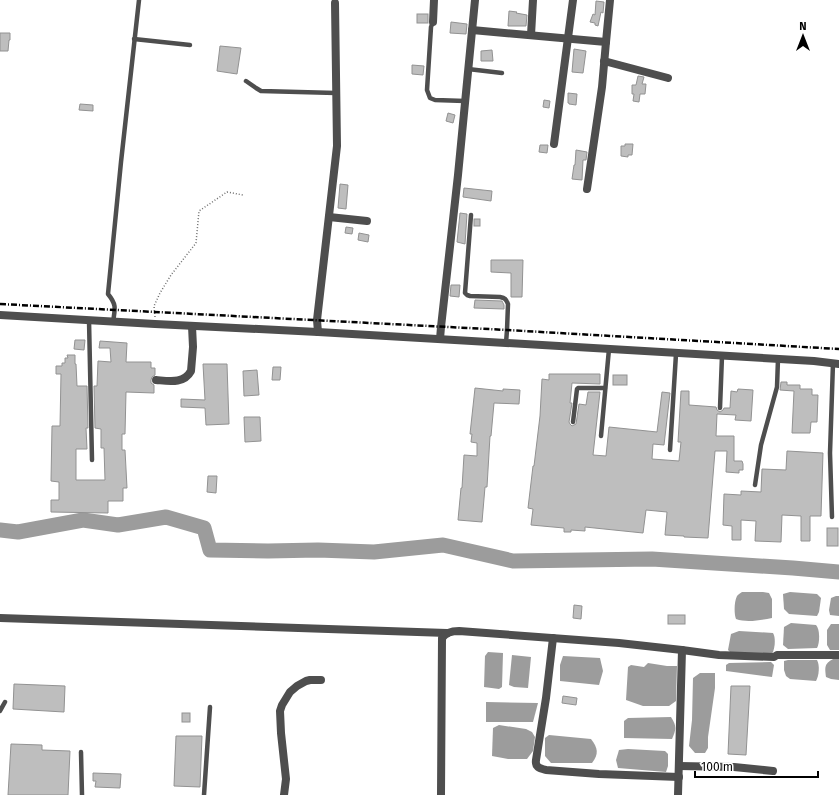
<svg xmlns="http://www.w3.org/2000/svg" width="839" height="795" viewBox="0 0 839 795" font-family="'Fira Sans',sans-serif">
	<rect width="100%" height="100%" fill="#fff"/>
	<!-- water -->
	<g fill="#9c9c9c">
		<path d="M742,592h21l6,1 3,6v19c-11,2 -25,5 -36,1 -2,-5 -2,-17 1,-23 1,-1 3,-3 5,-4z"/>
		<path d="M790,592l27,2 4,4 -2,14 -2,4 -28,-2 -5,-5 -1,-15z"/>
		<path d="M836,596h3v20l-9,-1 -1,-5 2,-12z"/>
		<path d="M791,623l25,2c4,4 4,18 1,23l-29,1 -5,-4 1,-18z"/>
		<path d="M831,624h8v26h-9l-3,-5v-15z"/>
		<path d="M739,631l34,2c3,5 2,16 -1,21h-40l-4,-4 3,-16z"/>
		<path d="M488,652l15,1 -1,34 -3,2 -15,-2 1,-31z"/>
		<path d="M512,655l19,2 -3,31 -14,-1 -5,-2z"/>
		<path d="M563,656l37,2 3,13 -4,14 -39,-4v-16z"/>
		<path d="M833,659h6v21l-8,-1 -5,-2c-1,-10 -2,-13 7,-18z"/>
		<path d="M788,660h29c3,5 2,16 -1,21l-26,-2 -4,-3 -2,-6v-9z"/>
		<path d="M771,662l3,3 -2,12 -46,-6v-6l3,-2z"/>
		<path d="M648,663l19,3h10l-1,35 -7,5h-26l-17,-6 2,-33 3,-2 13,2z"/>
		<path d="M700,673h15v15l-7,49v11l-3,5h-10l-6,-7 3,-26 1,-42z"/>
		<path d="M486,702l52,1 -5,19h-47z"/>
		<path d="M671,717c6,9 5,13 1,22l-48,-1v-17l4,-3z"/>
		<path d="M499,725l27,4 6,3 3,5 -2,14 -6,8h-19l-16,-3 1,-28z"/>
		<path d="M549,735l42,4c7,9 8,15 1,24h-41l-6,-7v-18z"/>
		<path d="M628,749l37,2 3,3v12l-2,6 -48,-4 -2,-8 3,-10z"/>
	</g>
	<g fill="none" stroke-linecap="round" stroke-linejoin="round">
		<!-- river -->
		<path stroke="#9c9c9c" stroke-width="15" d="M0,530l18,2 65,-12 35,5 48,-8 38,11 6,22 58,1 50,-1 56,2 69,-7 70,16 139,-2 141,9 46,4"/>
	</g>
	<!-- building -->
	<g fill="#bebebe" stroke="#929292">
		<path d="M596,1l8,1 -1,11 -2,-1 -3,14 -3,-1v-2l-5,-1 3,-8 2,1z"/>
		<path d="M509,11l8,1 -1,1 11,2 -1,11h-18z"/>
		<rect x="417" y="14" width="11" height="9"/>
		<path d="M451,22l16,2 -1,10 -16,-1z"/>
		<path d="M0,33h10v7h-1l-1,11h-8z"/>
		<path d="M220,46l21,2 -4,26 -20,-3z"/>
		<path d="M574,49l12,2 -3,22 -11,-1z"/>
		<path d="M492,50l1,11h-12v-10z"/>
		<path d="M412,65l12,1 -1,9 -11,-1z"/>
		<path d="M638,76l6,1 -2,7h4l-1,10h-5l-1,8 -6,-1 1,-7h-2v-9h4z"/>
		<path d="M568,93l9,1 -1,11 -7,-1v-1h-1z"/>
		<path d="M544,100l6,1 -1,7 -6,-1z"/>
		<path d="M80,104l13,1v6l-14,-1z"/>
		<path d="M448,113l7,2 -2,8 -7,-2z"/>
		<path d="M625,144h8l-1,11h-4v2l-7,-1v-10h4z"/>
		<path d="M540,145h8l-1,8 -8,-1z"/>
		<path d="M576,150l11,2 -1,8h-3l-1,20 -10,-1 2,-14h1z"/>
		<path d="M340,184l8,1 -2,24 -8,-1z"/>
		<path d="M464,188l28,3 -1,10 -28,-4z"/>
		<path d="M460,213l7,1 -2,30 -8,-2z"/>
		<rect x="474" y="219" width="6" height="7"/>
		<path d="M346,227l7,1 -1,6 -7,-1z"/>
		<path d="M359,233l10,2 -1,7 -10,-2z"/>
		<path d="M491,260h32l-1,37h-11v-24l-20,-1z"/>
		<path d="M451,285h9l-1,12 -9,-1z"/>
		<path d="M475,300l27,1 2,4v4l-30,-1z"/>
		<path d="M75,340h10l-1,10 -10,-1z"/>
		<path d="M100,341l27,2 -1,19h25v6h4v7l-3,2 -1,3v3l3,2v8l-28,-1 -1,42h-3v16h3l2,38h-4v13h-15v12l-57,-1v-12h8v-18l-8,-1 1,-55h8l1,-52h-5v-8h6v-3h3v-5h3l-1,-3h8v9h1l1,22h10l1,42h-2l1,21h-11v31h29l-1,-32h-3v-19l-6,-1 -1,-42h3l1,-25 13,1 -1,-14h-11z"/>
		<path d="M203,364h24l2,60 -23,1 -1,-17 -24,-1v-8l24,1z"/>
		<path d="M273,367h8l-1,13h-8z"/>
		<path d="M257,370l2,25 -15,1 -1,-25z"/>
		<path d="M549,374h51v10l-28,-1 -2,20h2l-3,19 1,2 2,2 4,-2 3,-20 7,1 2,-13h12l-7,63 13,1 3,-29 48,5 5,-40 8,1 -6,52 -11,-1 -1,15 27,2 2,-19h-3l3,-51h8v14l27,2 1,3 3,2 3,-2 1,-2h6l1,-17 6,1 1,-3 15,1 -2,31 -16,-1 1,-5 -19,-1 -1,22h18v25h8l1,3v6h-4v3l-13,-1 1,-21h-12l-7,87 -24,-1v-1l-19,-1 2,-23 -21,-2 -3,23 -58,-6v4l-14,-1v2h-7v-4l-33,-3 2,-16 -5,-1 5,-42h1l6,-50 2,-37 7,1z"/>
		<rect x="613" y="375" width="14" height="10"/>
		<path d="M781,382h6v3h13v4h12v6h6l-1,27h-6l-1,11h-18l2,-42 -14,-1z"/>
		<path d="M475,388l28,3v-2l17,1 -1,14 -25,-1 -3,33h-1l-3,51h-2l-3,35 -24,-2 3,-32h1l2,-33 13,1v-13l-6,-1 1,-8h-2z"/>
		<path d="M244,417h16l1,24 -16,1z"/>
		<path d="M787,451l36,2 -2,63h-11v25h-9v-25l-19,-1 -1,27 -26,-1 1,-20 -15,-1v20h-9v-14l-9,-1 1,-31 17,1v-4l20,1 1,-23 24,1z"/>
		<path d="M208,476h9l-1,17 -9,-1z"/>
		<rect x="827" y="528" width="11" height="18"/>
		<path d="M574,605l8,1 -1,13 -8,-1z"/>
		<rect x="668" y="615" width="17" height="9"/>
		<path d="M14,684l51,2 -1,26 -51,-3z"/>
		<path d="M731,686h19l-4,69 -18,-1z"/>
		<path d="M563,696l14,2 -1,7 -14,-2z"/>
		<rect x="182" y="713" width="8" height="9"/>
		<path d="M176,736h26l-2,51 -26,-1z"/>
		<path d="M11,744l31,1v5l28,1 -2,44h-60z"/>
		<path d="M93,773l28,1 -1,14 -25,-1 1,-6h-3z"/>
	</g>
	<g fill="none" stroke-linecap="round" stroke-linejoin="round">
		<!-- path -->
		<path stroke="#707070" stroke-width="1.5" stroke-dasharray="1 2" stroke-linecap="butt" d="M155,317l-1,-11 6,-13 11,-18 25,-32 3,-32 28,-19 16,3"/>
		<!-- lane -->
		<g stroke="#4e4e4e" stroke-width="4.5">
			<path d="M433,22l-2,5 -4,63 3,8 5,2 30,1"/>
			<path d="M134,39l56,6"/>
			<path d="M468,69l34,4"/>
			<path d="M246,81l10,7 5,3 75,2"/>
			<path d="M471,215l-6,78 2,2 3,1 30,1c5,1 6,2 8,7l-1,26 -1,13"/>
			<path d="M89,320l3,140"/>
			<path d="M113,322c2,-13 4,-17 -5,-28l13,-132 18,-162"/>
			<path d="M720,408l2,-52"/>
			<path d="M573,422l4,-33 1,-1h27"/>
			<path d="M601,436l8,-87"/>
			<path d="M670,450l6,-96"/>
			<path d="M755,485l6,-40 16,-58 1,-28"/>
			<path d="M832,517l-2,-64 3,-90"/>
			<path d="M0,711l5,-9"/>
			<path d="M81,752l1,43"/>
			<path d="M204,795l6,-88"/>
		</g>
		<!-- street -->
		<g stroke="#4e4e4e" stroke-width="8">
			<path d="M433,22l1,-22"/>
			<path d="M472,30l134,12 -4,45 -15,102"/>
			<path d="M531,35l2,-35"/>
			<path d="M606,42l4,-42"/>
			<path d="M604,61l64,17"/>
			<path d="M554,144l19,-144"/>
			<path d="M329,217l38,4"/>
			<path d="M0,315l155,9 163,8 496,29 25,3"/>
			<path d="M318,332l-1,-12 20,-174 -2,-143"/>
			<path d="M440,339l1,-12 17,-152 17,-175"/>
			<path d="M156,380c13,1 28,4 35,-9l2,-24 -1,-21"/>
			<path d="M0,618l447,15"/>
			<path d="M553,638l-7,60 -10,62c-1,7 3,8 10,10l53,4 80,3"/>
			<path d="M679,766l55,1 39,4"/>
			<path d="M284,795l2,-16 -5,-46 -1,-22 2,-6 8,-13 7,-6 9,-5 4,-1h11"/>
			<path d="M441,795l1,-157c4,-6 10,-7 17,-7l160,12 63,7 37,5 55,2 3,-2h62"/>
			<path d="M678,795l4,-145"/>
		</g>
		<!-- rail -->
		<path stroke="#000" stroke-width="2.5" stroke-dasharray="6 2 1 2" stroke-linecap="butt" d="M0,304l507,26 332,19"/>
	</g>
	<!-- north arrow -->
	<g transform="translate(803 36)" stroke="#ffffff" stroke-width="3" paint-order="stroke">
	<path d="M0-3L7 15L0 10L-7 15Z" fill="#000000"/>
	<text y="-6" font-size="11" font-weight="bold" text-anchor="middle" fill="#000000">N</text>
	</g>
	<!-- scale -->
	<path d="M695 771v6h123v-6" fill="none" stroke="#000000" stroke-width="2"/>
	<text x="701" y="771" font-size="12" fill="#000000" stroke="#ffffff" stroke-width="3" paint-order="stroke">100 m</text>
</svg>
